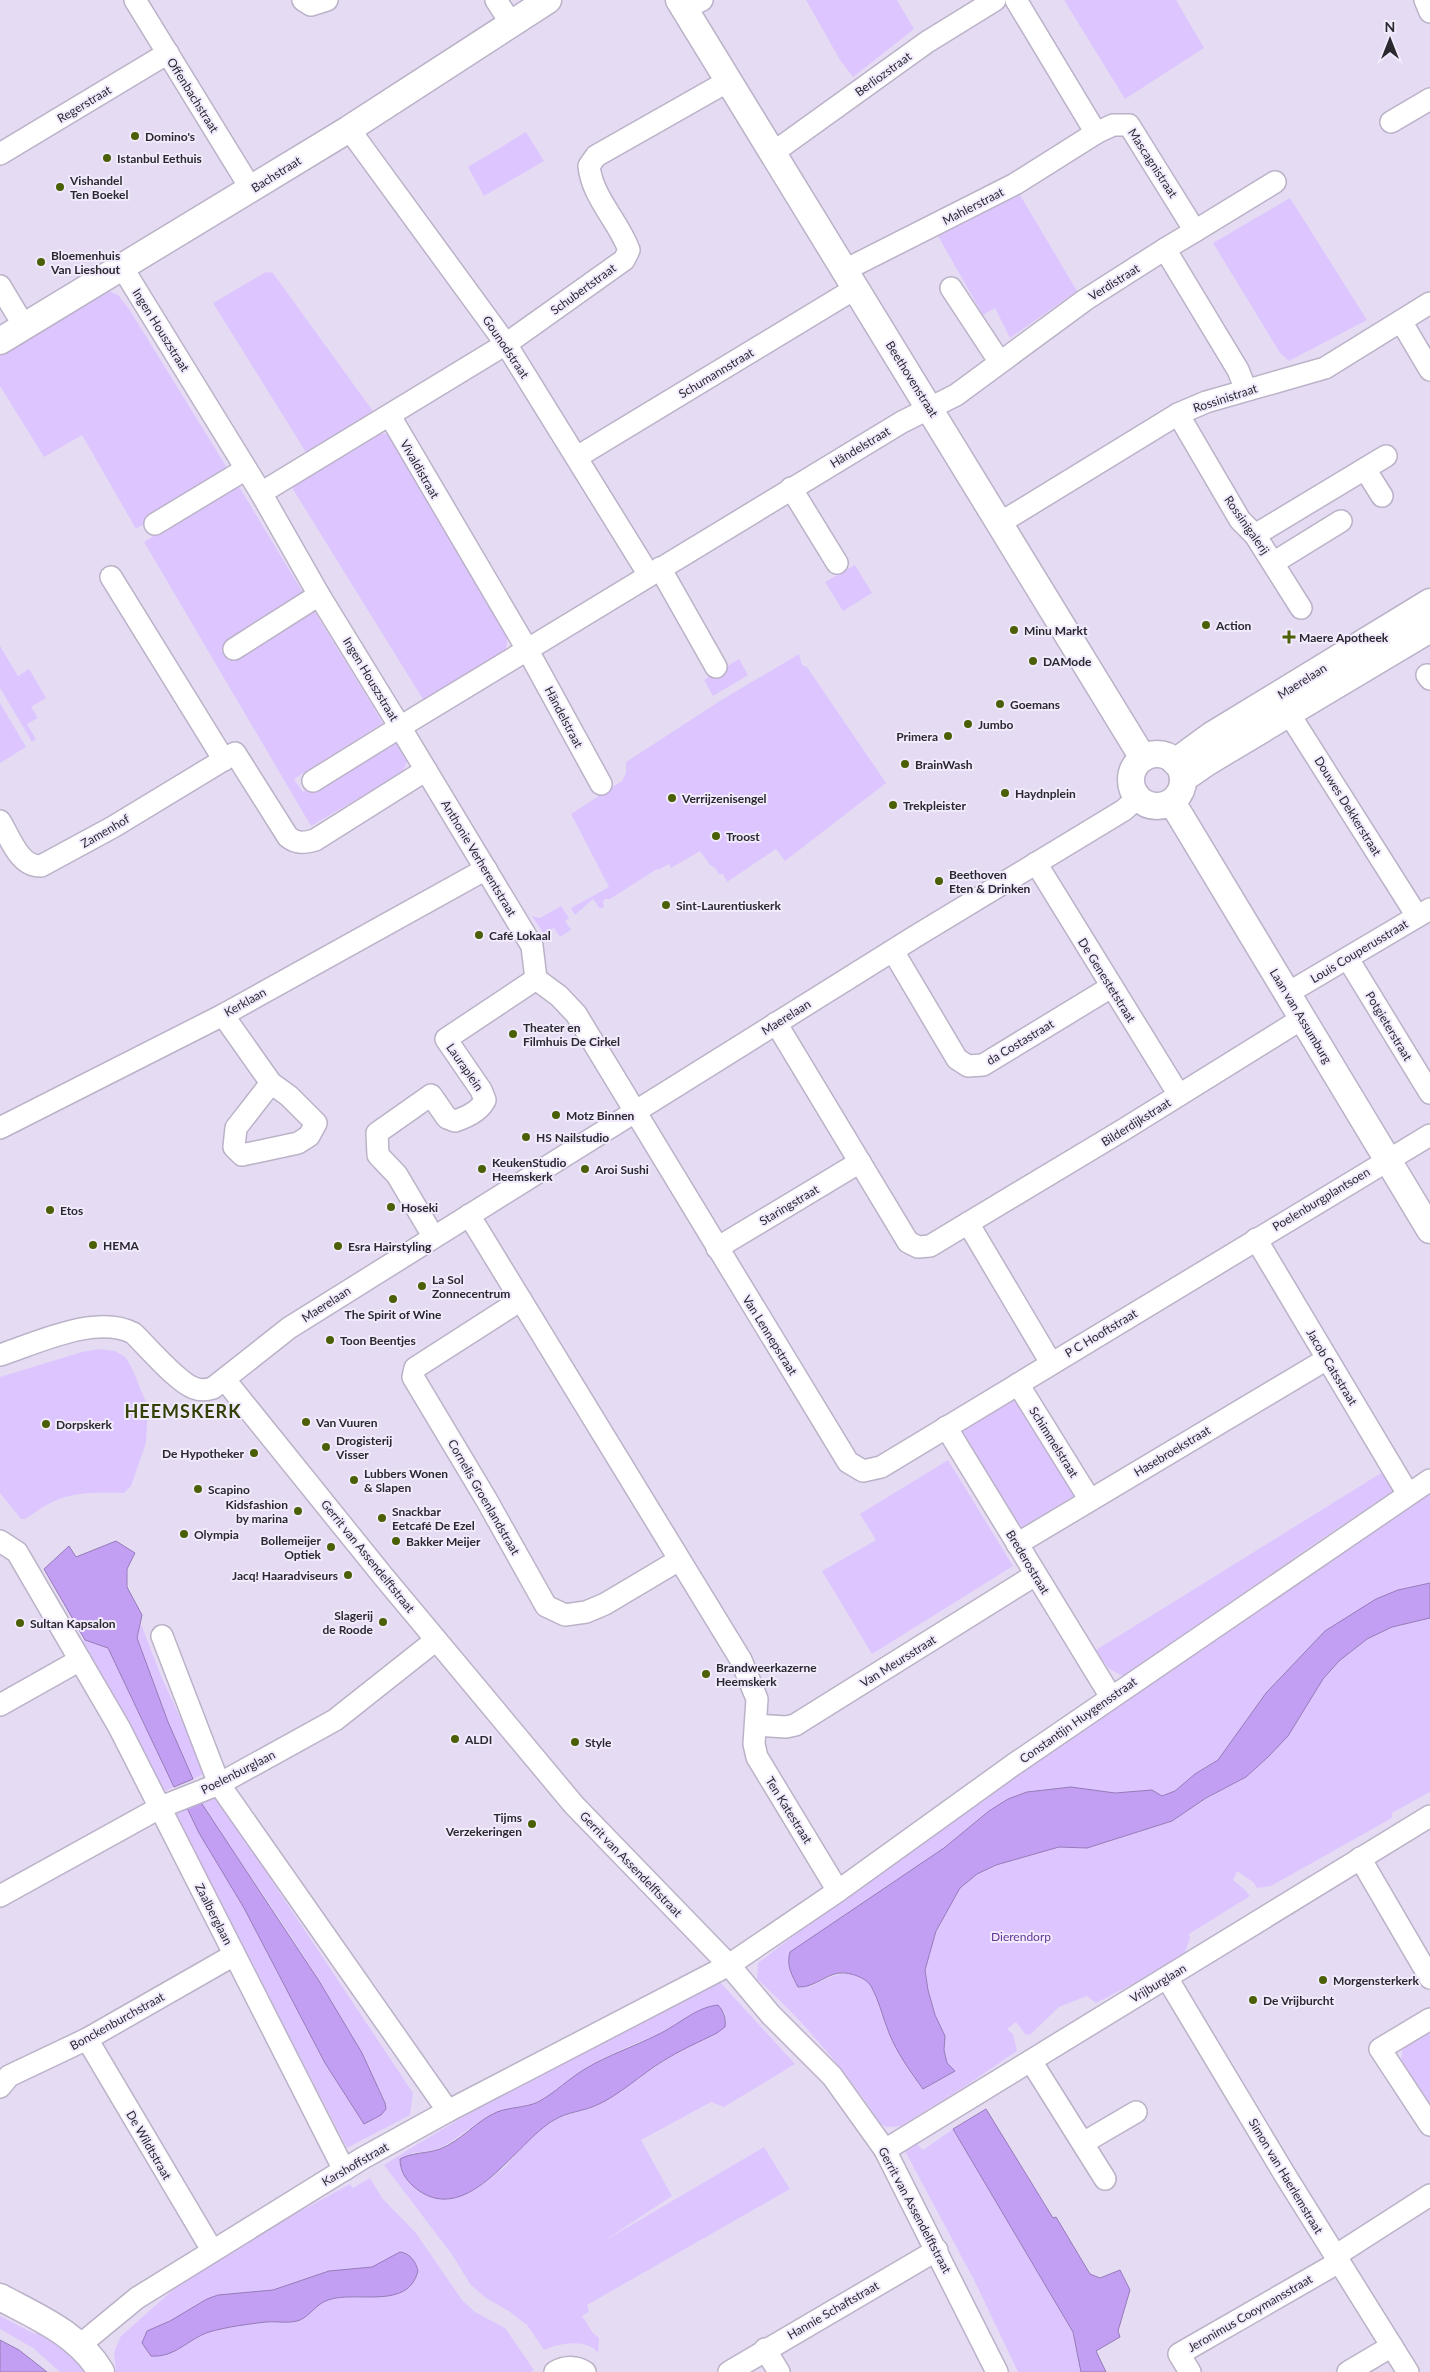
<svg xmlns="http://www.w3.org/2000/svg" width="1430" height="2372" viewBox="0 0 1430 2372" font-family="Lato,sans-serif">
	<rect width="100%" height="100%" fill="#e5dcf3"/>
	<!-- green -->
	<g fill="#ddc6ff" fill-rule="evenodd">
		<path d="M806,0h91l17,29 -61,48 -13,-17z"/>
		<path d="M1064,0h112l28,48 -79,51z"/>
		<path d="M526,132l18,29 -60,35 -16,-29z"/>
		<path d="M1020,195l57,96 -67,47 -15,-30 -12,7 -45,-79z"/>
		<path d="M1290,198l77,122 -78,41 -9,-8 -67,-110z"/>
		<path d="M266,272l7,1 102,141 -68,40 -94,-151z"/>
		<path d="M104,289l14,6 11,14 100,162 -93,58 -54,-94 -38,22 -44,-71v-33z"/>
		<path d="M376,433l10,1 7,5 115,196 -2,15 -82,51 -133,-215z"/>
		<path d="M238,485l67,111 -84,54 7,10 85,-51 70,114 -89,56 9,13 78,-51 13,-5 13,26 -5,11 -91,53 -167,-284z"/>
		<path d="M855,565l17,28 -29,18 -18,-29z"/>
		<path d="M0,646l18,30 11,-7 17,29 -15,9 7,11 -11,6 9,15 -4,3 -32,-54z"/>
		<path d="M799,654l3,11 5,2 79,116 -101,78 -9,-12 -49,33 -4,-8h-4l-4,-6 -5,-3 -10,-14 -29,17 -2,-4 -11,6 -1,-1 -47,30h-5l-2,3 1,5 -4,2 -7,-10 -18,16 -4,-7 38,-21 -38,-73 51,-33 4,-8v-11l97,-63z"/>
		<path d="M739,659l9,16 -35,21 -9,-16z"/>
		<path d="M0,703l26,44 -26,16z"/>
		<path d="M561,906l8,12 -4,3 6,9 -11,7 -6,-9 -10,6 -12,-18 8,2z"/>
		<path d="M99,1349l16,2 10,6 6,9 17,41 -2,36 -15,43 -7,7c-23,0 -48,-2 -69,8 -11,4 -20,12 -30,18h-4l-21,-26v-116l82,-25z"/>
		<path d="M1010,1397l10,7 52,83 2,9 -52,32 -63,-99z"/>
		<path d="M948,1460l65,106 -141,88 -50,-83 54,-31 -16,-26z"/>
		<path d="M1386,1470l10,19 -88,59 -184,129 -16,-9 -12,-18z"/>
		<path d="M1430,1491v92l-32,7 -73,41 -59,62 -48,67 -23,14 -20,17 -13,5 -10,-6 -37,3 -44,-6 -44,5 -19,7 -19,12 -45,37 -136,140c18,-10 47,-26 63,-3 9,13 12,36 19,51 9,19 20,36 33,53l32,-18 -8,-8 -3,-13 1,-14 -10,-21 -7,-25 -3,-20 11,-39 24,-43 17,-15 19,-8 63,-18 28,1 85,-27 35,-23 39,-21 22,-20 20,-21 35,-57 16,-18 28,-22 25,-12 38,-9v174l-38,21v5l-121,68 -14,2 -4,-6 -16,-11 -4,9 11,9 6,7 -61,38 1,4 -7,20 -87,45 -9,-7 -28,11 -29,28 -5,-1 -9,-12 -9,7 6,5 4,17 -56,38 -60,37 -15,1 -5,-3c-35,-53 -77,-102 -124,-145l1,-16c217,-167 446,-318 672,-472z"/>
		<path d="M141,1624l20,52 45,97 -13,6 -25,-57 -31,-84z"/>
		<path d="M85,1640l23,8 66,139 -11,5 -85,-150z"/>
		<path d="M216,1793l10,19 187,281 -3,22 -63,33 -173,-334 13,-6 12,25 45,75 81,155 60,39c-49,-104 -115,-199 -181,-293l-4,-8z"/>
		<path d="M719,1981l76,83 -71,43 -13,-5 -70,38 31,56 -68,45 160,-94 26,42 -203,116 2,7 -7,4 11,17 6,5 -1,15c-10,-15 -40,-10 -54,-3l-17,-25 -17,-13 -24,-14 -16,-14 -17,-28 -69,-91c107,-68 221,-127 335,-184zM724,2011l2,9 -128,85 -43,14 -23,16 -26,31 -17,13 -13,9 -30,11 -35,-46c41,-2 40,-16 71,-32 22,-12 47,-13 67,-25 8,-5 14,-12 21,-17 11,-8 24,-16 36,-22 38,-19 78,-32 118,-46z"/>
		<path d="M1430,2031v79l-29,-49 2,-14z"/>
		<path d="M953,2129l120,203 8,40h-63l-43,-90 -70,-131 9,-10 9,9z"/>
		<path d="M370,2178l12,20 34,35 46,67 13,12 30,16 29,42 -3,2h-415l-2,-20 7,-16 62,-55 114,-68 53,-29 3,4z"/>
		<path d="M0,2316l35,18 4,-2c19,10 34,24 48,40h-27l-27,-24 -33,-19z"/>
	</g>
	<!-- water -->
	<g fill="#c39ff3" stroke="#957bb8">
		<path d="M116,1541l19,12 -8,16v18l15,28 -5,23 31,84 25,57 -19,8 -66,-139 -23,-8 -41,-71 25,-23 7,11z"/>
		<path d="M1430,1583v35l-38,9 -25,12 -28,22 -16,18 -35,57 -20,21 -22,20 -40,21 -34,23 -85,27 -28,-1 -63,18 -19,9 -17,14 -24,43 -11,39 3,20 7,25 10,21 -1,14 3,13 8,8 -32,18c-13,-18 -26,-36 -34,-56 -6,-15 -10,-33 -18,-47 -5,-8 -17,-12 -26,-13 -17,-2 -29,15 -47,14 -6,-12 -12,-21 -8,-35l154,-104 45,-37 19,-12 19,-7 44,-5 44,6 37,-3 10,6 13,-5 20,-17 23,-14 48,-67 59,-62 51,-32 22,-9z"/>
		<path d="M200,1801l119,180 43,72 23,50 1,6 -5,6 -17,9 -39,-61 -81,-155 -45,-75 -12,-25z"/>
		<path d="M718,2005c6,7 8,13 7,22l-8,6c-18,9 -37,17 -54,28 -20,12 -45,35 -66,44 -13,6 -30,7 -43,15 -37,21 -85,107 -136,70 -11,-8 -18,-18 -18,-31 13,-7 26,-5 40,-10 21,-8 36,-28 57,-37 13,-5 28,-4 41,-10 17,-9 30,-23 47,-33 23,-14 48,-22 72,-34 20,-9 39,-28 61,-30z"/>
		<path d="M986,2109l67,109 3,-1 34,57 10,4 20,-8 10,20 -12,41 2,6 -24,14 10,21h-25l-8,-40 -120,-203z"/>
		<path d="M400,2252c10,1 16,10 18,19 -10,40 -62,19 -90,29 -12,4 -17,15 -28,20 -10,4 -23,1 -34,2 -18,2 -40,5 -57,10 -21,7 -34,26 -58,24l-9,-13 5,-12 23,-10 37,-22 11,-4 55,-5 56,-19 43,-4z"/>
		<path d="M0,2340l19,10 28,22h-47z"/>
	</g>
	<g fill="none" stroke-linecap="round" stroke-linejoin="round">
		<!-- minor casing -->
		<g stroke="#bbb2c8" stroke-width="24">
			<g id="minor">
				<path d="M135,0l116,189"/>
				<path d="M303,0l8,5 16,-5"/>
				<path d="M496,0l16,25"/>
				<path d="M1016,0l80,133 17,-8h16l66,106 -30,18"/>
				<path d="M1425,0l5,12"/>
				<path d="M686,8l16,-8"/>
				<path d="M1391,122l39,-23"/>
				<path d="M349,129l157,215 143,231"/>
				<path d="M774,152l153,-110 68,-42"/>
				<path d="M0,154l168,-101"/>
				<path d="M1195,231l80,-49"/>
				<path d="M122,267l139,226 58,102 81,132 -87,54"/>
				<path d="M845,270l170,-86 81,-51"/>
				<path d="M0,286l24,40"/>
				<path d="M951,288l48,73"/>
				<path d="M1401,321l29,49"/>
				<path d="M1246,390l-8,-20 -73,-121 -80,51 -129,95 -54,27 -502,305 132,219 4,33 23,17 17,18 272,448 15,9 18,-4 549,-332"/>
				<path d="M1178,414l62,106 15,15 46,73"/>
				<path d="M390,416l137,233 74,135"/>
				<path d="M577,457l279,-169"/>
				<path d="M1365,469l17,27"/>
				<path d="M791,488l46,75"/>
				<path d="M261,493l245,-149 118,-84 5,-10c-10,-28 -37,-53 -40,-84l7,-10 134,-76"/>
				<path d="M1000,523l178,-109 28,-12 119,-34 105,-65"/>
				<path d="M155,524l91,-55"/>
				<path d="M1255,535l131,-79"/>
				<path d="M1273,563l68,-42"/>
				<path d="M660,568l56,99"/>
				<path d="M111,577l113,183"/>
				<path d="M234,649l85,-54"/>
				<path d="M1427,675l3,4"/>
				<path d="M1281,701l136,215"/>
				<path d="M0,821c10,16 19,46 41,45l72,-39 122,-74 53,84c9,7 16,6 27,3l111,-70"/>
				<path d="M1036,863l143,232"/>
				<path d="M893,951l64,108 11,7 15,-1 128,-78"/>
				<path d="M1348,959l82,134"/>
				<path d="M1288,993l142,-84"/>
				<path d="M223,1015l48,68 18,13 27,27 -7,13 -11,7 -56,12 -8,-8 2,-19 35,-45"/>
				<path d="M776,1023l132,219 10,5 12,-1 193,-116 180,-112"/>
				<path d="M0,1128l223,-113 263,-146"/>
				<path d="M469,1215l272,445 16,39 -3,45 3,13 81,134"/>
				<path d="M968,1223l83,140"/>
				<path d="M433,1236l-36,-61 -19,-20 -1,-22 54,-38 16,23 8,3c12,-4 25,-10 30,-21l-4,-10 -35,-51 90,-60"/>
				<path d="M1256,1239l152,255"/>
				<path d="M717,1248l143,-86"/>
				<path d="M521,1300l-106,68 -2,9 73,122 60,107 19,9 21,-3 19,-8 74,-44"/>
				<path d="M0,1355c37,-12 96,-41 133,-22 15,14 44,49 61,55 7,3 13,2 19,0l76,-60 627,-392 208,-126 13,-12"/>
				<path d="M225,1380l158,196 191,229 155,160 42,50 61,61 53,74 112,222"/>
				<path d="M1018,1384l72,116"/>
				<path d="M946,1427l165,270"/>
				<path d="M0,1541l17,11 102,175 225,443"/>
				<path d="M1017,1544l310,-185"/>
				<path d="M162,1636l57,148 229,327"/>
				<path d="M0,1705l80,-45"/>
				<path d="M756,1725l30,2 9,-2 240,-150"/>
				<path d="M1360,1858l70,120"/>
				<path d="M0,1896l161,-89 58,-23 116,-64 101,-80"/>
				<path d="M1167,1978l118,197 123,197"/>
				<path d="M1430,2019l-50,30 50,76"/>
				<path d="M87,2039l125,211"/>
				<path d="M1031,2061l74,118"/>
				<path d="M0,2087l9,-11 78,-37 147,-84"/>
				<path d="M1083,2143l53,-31"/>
				<path d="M885,2150l545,-334"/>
				<path d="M1335,2256l95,-61"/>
				<path d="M80,2345l57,-47 226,-140 85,-47 281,-146 109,-74 175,-126 417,-285"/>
				<path d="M765,2349l14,23"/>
				<path d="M555,2372c10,-6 21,-6 30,0"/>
				<path d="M729,2372l208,-122"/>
				<path d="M1190,2372l-11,-18 160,-92"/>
				<path d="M1348,2372l44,-26"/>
			</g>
		</g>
		<!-- tertiary casing -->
		<g stroke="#bbb2c8" stroke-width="29">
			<g id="tertiary">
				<path d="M679,0l464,758"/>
				<path d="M0,341l349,-212 199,-129"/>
				<circle cx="1157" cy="780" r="26"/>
				<path d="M1175,762l37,-27 218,-133"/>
				<path d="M1183,779l23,-16 224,-134"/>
				<path d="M1172,802l258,428"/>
				<path d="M0,2297c37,20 79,37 101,75"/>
			</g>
		</g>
		<!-- minor -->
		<use href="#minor" stroke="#fff" stroke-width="21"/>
		<!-- tertiary -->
		<use href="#tertiary" stroke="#fff" stroke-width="26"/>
	</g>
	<!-- markers -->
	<g fill="#4b5f06" stroke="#f1eafc" stroke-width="2">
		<circle cx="135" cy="136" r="5"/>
		<circle cx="107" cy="158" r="5"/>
		<circle cx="60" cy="187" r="5"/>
		<circle cx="41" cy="262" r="5"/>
		<circle cx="1206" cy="625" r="5"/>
		<circle cx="1014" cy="630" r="5"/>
		<path d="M1286.5 629.5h5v5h5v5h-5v5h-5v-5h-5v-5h5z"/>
		<circle cx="1033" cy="661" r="5"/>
		<circle cx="1000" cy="704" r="5"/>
		<circle cx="968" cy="724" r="5"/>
		<circle cx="948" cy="736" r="5"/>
		<circle cx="905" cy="764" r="5"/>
		<circle cx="1005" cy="793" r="5"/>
		<circle cx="672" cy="798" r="5"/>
		<circle cx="893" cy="805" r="5"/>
		<circle cx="716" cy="836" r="5"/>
		<circle cx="939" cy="881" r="5"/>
		<circle cx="666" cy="905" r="5"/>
		<circle cx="479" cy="935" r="5"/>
		<circle cx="513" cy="1034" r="5"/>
		<circle cx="556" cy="1115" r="5"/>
		<circle cx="526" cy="1137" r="5"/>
		<circle cx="482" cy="1169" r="5"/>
		<circle cx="585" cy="1169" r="5"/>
		<circle cx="391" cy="1207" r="5"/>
		<circle cx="50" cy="1210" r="5"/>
		<circle cx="93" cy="1245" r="5"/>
		<circle cx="338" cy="1246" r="5"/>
		<circle cx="422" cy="1286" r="5"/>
		<circle cx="393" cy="1299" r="5"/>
		<circle cx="330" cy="1340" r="5"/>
		<circle cx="306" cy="1422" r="5"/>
		<circle cx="46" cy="1424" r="5"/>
		<circle cx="326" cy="1447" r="5"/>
		<circle cx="254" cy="1453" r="5"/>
		<circle cx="354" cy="1480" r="5"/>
		<circle cx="198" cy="1489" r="5"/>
		<circle cx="298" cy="1511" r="5"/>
		<circle cx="382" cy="1518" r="5"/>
		<circle cx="184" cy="1534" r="5"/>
		<circle cx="396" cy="1541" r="5"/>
		<circle cx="331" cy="1547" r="5"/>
		<circle cx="348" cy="1575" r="5"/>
		<circle cx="383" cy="1622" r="5"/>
		<circle cx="20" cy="1623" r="5"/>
		<circle cx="706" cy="1674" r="5"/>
		<circle cx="455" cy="1739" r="5"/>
		<circle cx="575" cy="1742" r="5"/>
		<circle cx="532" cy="1824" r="5"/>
		<circle cx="1323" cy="1980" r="5"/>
		<circle cx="1253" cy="2000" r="5"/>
	</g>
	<g text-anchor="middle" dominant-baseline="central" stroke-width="4" stroke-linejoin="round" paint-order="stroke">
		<!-- street labels -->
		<g font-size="12" fill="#2b2830" stroke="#f1eafc">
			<text transform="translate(883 74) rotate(-36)">Berliozstraat</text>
			<text transform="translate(193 95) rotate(58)">Offenbachstraat</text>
			<text transform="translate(84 104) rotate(-31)">Regerstraat</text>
			<text transform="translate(1153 163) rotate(57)">Mascagnistraat</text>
			<text transform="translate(276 174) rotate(-32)">Bachstraat</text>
			<text transform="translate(973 206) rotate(-27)">Mahlerstraat</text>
			<text transform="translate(1114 282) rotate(-32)">Verdistraat</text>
			<text transform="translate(583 289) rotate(-36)">Schubertstraat</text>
			<text transform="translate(161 330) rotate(58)">Ingen Houszstraat</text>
			<text transform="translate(506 347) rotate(56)">Gounodstraat</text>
			<text transform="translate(716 373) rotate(-31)">Schumannstraat</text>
			<text transform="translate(912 379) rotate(58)">Beethovenstraat</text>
			<text transform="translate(1225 398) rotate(-18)">Rossinistraat</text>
			<text transform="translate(860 447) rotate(-31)">Händelstraat</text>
			<text transform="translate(420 469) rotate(60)">Vivaldistraat</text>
			<text transform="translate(1247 525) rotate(55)">Rossinigalerij</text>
			<text transform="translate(371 679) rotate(59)">Ingen Houszstraat</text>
			<text transform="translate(1302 681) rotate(-32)">Maerelaan</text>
			<text transform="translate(564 717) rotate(62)">Händelstraat</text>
			<text transform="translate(1348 806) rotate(58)">Douwes Dekkerstraat</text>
			<text transform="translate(105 831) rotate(-30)">Zamenhof</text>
			<text transform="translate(479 858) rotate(59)">Anthonie Verherentstraat</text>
			<text transform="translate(1359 951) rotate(-31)">Louis Couperusstraat</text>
			<text transform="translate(1107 980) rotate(58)">De Genestetstraat</text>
			<text transform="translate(245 1002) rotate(-29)">Kerklaan</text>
			<text transform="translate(1301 1016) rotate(59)">Laan van Assumburg</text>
			<text transform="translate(786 1017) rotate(-32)">Maerelaan</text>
			<text transform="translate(1389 1026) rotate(59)">Potgieterstraat</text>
			<text transform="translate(1020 1042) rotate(-31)">da Costastraat</text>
			<text transform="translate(465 1067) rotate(55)">Lauraplein</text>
			<text transform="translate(1136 1122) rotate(-32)">Bilderdijkstraat</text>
			<text transform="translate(1321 1199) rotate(-31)">Poelenburgplantsoen</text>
			<text transform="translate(789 1205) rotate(-31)">Staringstraat</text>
			<text transform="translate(326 1304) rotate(-33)">Maerelaan</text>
			<text transform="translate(1101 1333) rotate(-31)">P C Hooftstraat</text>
			<text transform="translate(770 1335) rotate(58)">Van Lennepstraat</text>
			<text transform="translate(1332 1367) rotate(59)">Jacob Catsstraat</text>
			<text transform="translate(1054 1442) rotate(58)">Schimmelstraat</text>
			<text transform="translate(1172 1451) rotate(-31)">Hasebroekstraat</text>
			<text transform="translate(484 1497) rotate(60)">Cornelis Groenlandstraat</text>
			<text transform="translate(368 1556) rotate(51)">Gerrit van Assendelftstraat</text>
			<text transform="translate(1028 1562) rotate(59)">Brederostraat</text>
			<text transform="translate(898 1661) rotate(-32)">Van Meursstraat</text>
			<text transform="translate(1078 1720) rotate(-35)">Constantijn Huygensstraat</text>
			<text transform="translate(238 1772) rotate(-27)">Poelenburglaan</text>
			<text transform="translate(789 1810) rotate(58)">Ten Katestraat</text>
			<text transform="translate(631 1864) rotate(46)">Gerrit van Assendelftstraat</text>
			<text transform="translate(214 1914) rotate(63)">Zaalberglaan</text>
			<text transform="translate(1158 1983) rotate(-31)">Vrijburglaan</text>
			<text transform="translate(117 2021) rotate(-29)">Bonckenburchstraat</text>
			<text transform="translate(149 2145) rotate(60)">De Wildtstraat</text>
			<text transform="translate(355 2164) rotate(-30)">Karshoffstraat</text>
			<text transform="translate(1286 2176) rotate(59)">Simon van Haerlemstraat</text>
			<text transform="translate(915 2210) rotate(62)">Gerrit van Assendelftstraat</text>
			<text transform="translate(833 2310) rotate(-30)">Hannie Schaftstraat</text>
			<text transform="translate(1250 2313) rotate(-30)">Jeronimus Cooymansstraat</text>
		</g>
		<!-- poi labels -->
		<g font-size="12" font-weight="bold" fill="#2b2830" stroke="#f1eafc" text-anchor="start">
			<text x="145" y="136">Domino's</text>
			<text x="117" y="158">Istanbul Eethuis</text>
			<text x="70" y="180">Vishandel<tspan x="70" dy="14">Ten Boekel</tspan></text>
			<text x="51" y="255">Bloemenhuis<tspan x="51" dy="14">Van Lieshout</tspan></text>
			<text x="1216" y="625">Action</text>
			<text x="1024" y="630">Minu Markt</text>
			<text x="1299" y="637">Maere Apotheek</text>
			<text x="1043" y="661">DAMode</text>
			<text x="1010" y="704">Goemans</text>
			<text x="978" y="724">Jumbo</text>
			<text x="938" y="736" text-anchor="end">Primera</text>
			<text x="915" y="764">BrainWash</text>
			<text x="1015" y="793">Haydnplein</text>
			<text x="682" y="798">Verrijzenisengel</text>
			<text x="903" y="805">Trekpleister</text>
			<text x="726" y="836">Troost</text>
			<text x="949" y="874">Beethoven<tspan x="949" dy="14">Eten &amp; Drinken</tspan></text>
			<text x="676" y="905">Sint-Laurentiuskerk</text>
			<text x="489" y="935">Café Lokaal</text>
			<text x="523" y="1027">Theater en<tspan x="523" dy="14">Filmhuis De Cirkel</tspan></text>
			<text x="566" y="1115">Motz Binnen</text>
			<text x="536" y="1137">HS Nailstudio</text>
			<text x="492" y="1162">KeukenStudio<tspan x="492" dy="14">Heemskerk</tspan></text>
			<text x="595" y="1169">Aroi Sushi</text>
			<text x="401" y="1207">Hoseki</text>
			<text x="60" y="1210">Etos</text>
			<text x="103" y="1245">HEMA</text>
			<text x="348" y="1246">Esra Hairstyling</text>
			<text x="432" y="1279">La Sol<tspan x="432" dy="14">Zonnecentrum</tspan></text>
			<text x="393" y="1314" text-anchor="middle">The Spirit of Wine</text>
			<text x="340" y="1340">Toon Beentjes</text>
			<text x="316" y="1422">Van Vuuren</text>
			<text x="56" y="1424">Dorpskerk</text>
			<text x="336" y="1440">Drogisterij<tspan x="336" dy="14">Visser</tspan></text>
			<text x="244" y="1453" text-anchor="end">De Hypotheker</text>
			<text x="364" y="1473">Lubbers Wonen<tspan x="364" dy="14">&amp; Slapen</tspan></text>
			<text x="208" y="1489">Scapino</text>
			<text x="288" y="1504" text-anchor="end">Kidsfashion<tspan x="288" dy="14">by marina</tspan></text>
			<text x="392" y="1511">Snackbar<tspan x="392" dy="14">Eetcafé De Ezel</tspan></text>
			<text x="194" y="1534">Olympia</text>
			<text x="321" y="1540" text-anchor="end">Bollemeijer<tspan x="321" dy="14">Optiek</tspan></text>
			<text x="406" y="1541">Bakker Meijer</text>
			<text x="338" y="1575" text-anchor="end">Jacq! Haaradviseurs</text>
			<text x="373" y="1615" text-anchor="end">Slagerij<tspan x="373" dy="14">de Roode</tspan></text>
			<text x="30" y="1623">Sultan Kapsalon</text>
			<text x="716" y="1667">Brandweerkazerne<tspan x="716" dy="14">Heemskerk</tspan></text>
			<text x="465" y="1739">ALDI</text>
			<text x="585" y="1742">Style</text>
			<text x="522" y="1817" text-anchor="end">Tijms<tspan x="522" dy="14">Verzekeringen</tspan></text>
			<text x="1333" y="1980">Morgensterkerk</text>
			<text x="1263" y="2000">De Vrijburcht</text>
		</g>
		<!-- park labels -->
		<g font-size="12" fill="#653697" stroke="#f1eafc">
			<text x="1021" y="1936">Dierendorp</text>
		</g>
		<!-- district labels -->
		<g font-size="18" font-weight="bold" letter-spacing="1" fill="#334108" stroke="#f1eafc">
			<text x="183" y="1411">HEEMSKERK</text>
		</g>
	</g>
	<!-- north arrow -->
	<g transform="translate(1390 40)" stroke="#f1eafc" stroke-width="4" paint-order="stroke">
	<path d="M0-4L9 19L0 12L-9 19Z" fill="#2b2830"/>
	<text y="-8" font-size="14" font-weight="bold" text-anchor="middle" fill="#2b2830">N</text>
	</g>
</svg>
